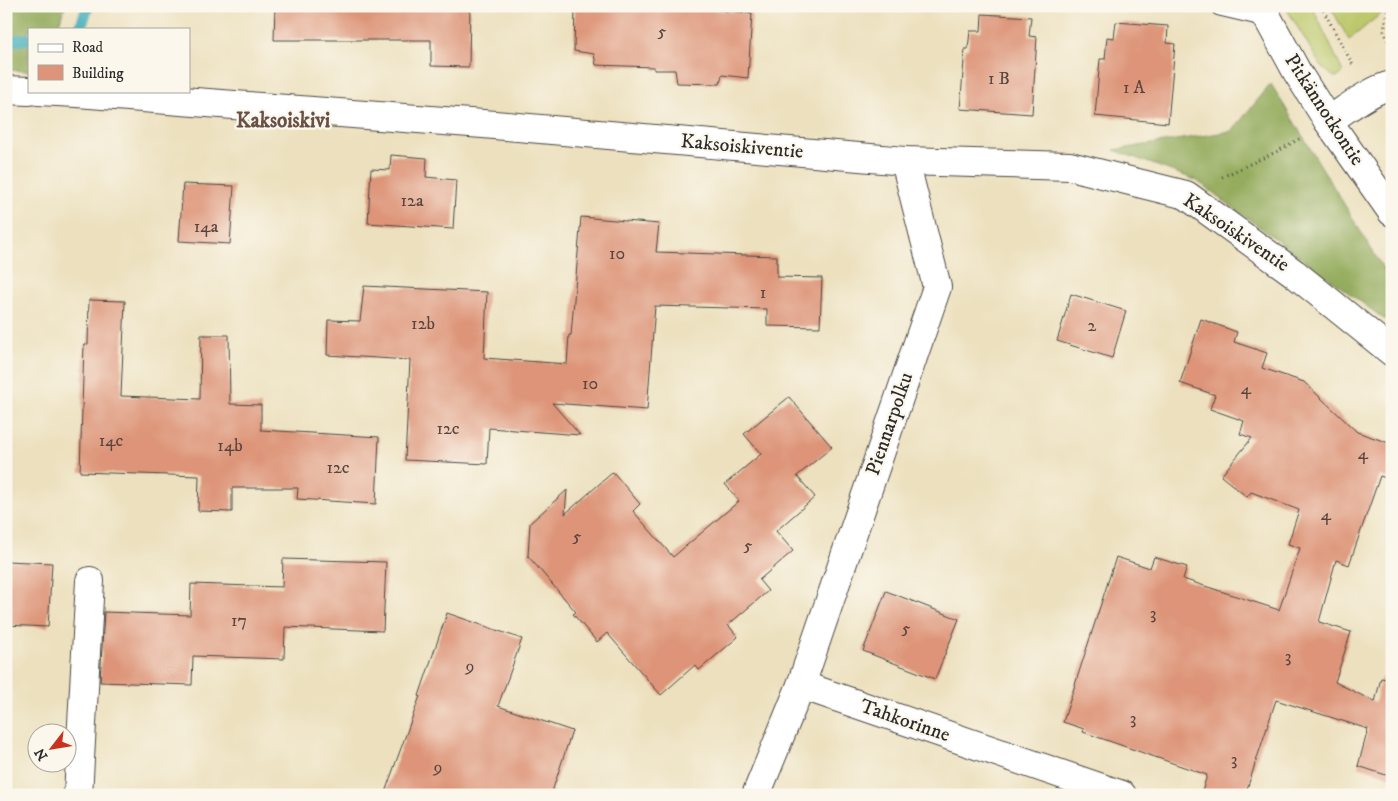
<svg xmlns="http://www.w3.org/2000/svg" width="1398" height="801" viewBox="0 0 1398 801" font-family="'IM FELL DW Pica',serif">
	<rect width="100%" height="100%" fill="#fbf7ec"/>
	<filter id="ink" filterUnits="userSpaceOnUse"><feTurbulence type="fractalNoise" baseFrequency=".02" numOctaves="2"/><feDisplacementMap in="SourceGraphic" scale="10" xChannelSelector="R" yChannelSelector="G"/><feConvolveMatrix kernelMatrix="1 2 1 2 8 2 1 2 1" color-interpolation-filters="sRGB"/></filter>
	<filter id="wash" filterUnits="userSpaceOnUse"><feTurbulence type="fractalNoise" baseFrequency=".0096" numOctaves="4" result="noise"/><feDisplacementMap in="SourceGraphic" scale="20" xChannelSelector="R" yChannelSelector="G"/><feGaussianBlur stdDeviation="1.12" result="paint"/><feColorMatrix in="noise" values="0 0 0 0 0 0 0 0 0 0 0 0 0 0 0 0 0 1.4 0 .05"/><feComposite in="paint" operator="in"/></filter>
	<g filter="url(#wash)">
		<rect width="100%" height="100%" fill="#ece0be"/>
		<!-- green -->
		<g fill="#bbc769" stroke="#73794a">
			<path d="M1285,6h27l30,64v4l-4,3h-4l-13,-11z"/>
			<path d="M1330,6h60l-41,34z"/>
		</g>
		<!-- forest -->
		<g fill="#94ac5d" stroke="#606c44">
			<path d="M6,6h59l-8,23h-28v42l-23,-1z"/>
			<path d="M1271,84l121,199v36h-8l-188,-139 -82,-30 118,-19z"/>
		</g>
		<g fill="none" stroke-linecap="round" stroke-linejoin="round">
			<!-- stream -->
			<g stroke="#3babb8" stroke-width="12">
				<path d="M80,29l8,-23"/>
				<path d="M6,41l23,-2"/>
			</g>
		</g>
		<g id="blocks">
			<!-- building -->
			<g fill="#dd9478">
				<path d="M275,6h195l-1,61 -38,-1v-26h-157z"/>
				<path d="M575,6h92l85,7 -4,65 -26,-3 -2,9 -43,-1 -2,-13h-21v-3l-58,-2 -2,-11 -20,-3z"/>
				<path d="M982,14l49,3 -2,19 8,1 -5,77 -72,-5 5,-60h3l2,-18h11z"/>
				<path d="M1116,22l52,4 -1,17 8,1 -7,79 -73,-7 5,-57h5l2,-22 7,1z"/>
				<path d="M391,155l36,3 -1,19 30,3 -3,49 -85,-6 3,-54 19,1z"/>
				<path d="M183,184l51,2 -4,58 -51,-3z"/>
				<path d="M581,217l78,7 -3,28 121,4v21l45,1 -2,49 -53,-1v-17l-112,-3 -8,104 -95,-7 28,32 -91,-7 -2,36 -82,-4 5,-100 -83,-5 1,-35 32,1 4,-35 123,6 -3,66 83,6 2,-29h2z"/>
				<path d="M1071,294l55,17 -14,47 -55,-17z"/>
				<path d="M89,300l36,1 -4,95 79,3 1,-64h28l1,69 31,1v25l118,7 -3,67 -79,-5 1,-11h-66v24l-34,-1 1,-35 -119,-4 4,-127 4,-1z"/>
				<path d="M1201,319l36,13 -3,10 33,11 -5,15 42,14 53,50 35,12v36l-12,-4 -31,89 -13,-5 -17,62 32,10 -16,50 40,20 6,-24 11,2v97l-34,-11 10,-37 -92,-29 -31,95h-44l6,-20 -124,-43 1,-3 -21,-7 53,-165 34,11 4,-11 33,10 -4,12 96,31 21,-62 -12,-4 11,-34 -48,-18 -4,5 -26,-21 31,-38 -12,-4 4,-13 -34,-12 5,-14 -35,-12z"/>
				<path d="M789,397l43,50 -35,29 18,21 -39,34 17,20 -34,29 9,11 -40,34 10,12 -39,33 -4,-5 -34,30 -54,-62 -10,9 -24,-28 3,-2 -48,-56 2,-33 37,-33 -2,24 48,-42 27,32 -7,7 40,46 66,-56 -14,-17 36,-30 -17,-20z"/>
				<path d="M283,559l103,3 -3,69 -98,-4 -1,32 -91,-3 -1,29 -92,-3 4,-70 86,3 1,-31 91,3z"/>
				<path d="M6,561l46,2 -4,64 -42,-2z"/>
				<path d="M886,591l73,28 -24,60 -72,-28z"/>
				<path d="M447,613l75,26 -24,67 74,25 -21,64h-167l36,-99h-1z"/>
			</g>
		</g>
	</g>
	<g filter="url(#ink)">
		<use href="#blocks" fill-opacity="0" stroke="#484641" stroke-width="1"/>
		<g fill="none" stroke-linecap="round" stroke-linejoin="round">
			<!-- service casing -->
			<g stroke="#484641" stroke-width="21">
				<path id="service" d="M1220,6l47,11"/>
			</g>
			<!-- minor casing -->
			<g stroke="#484641" stroke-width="30">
				<g id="minor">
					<path d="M6,90l23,1"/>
					<path d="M38,91l39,2 406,31 422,37 165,5 116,29 108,78 98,79"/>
					<path d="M1328,121c17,-11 44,-32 64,-36"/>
					<path d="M801,685l136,-398 -32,-126"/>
					<path d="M78,795l12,-214"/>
					<path d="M756,795l45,-110 321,110"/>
				</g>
			</g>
			<!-- tertiary casing -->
			<g stroke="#484641" stroke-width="30">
				<path id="tertiary" d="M1261,6l36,66 31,49 64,91"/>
			</g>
			<!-- path -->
			<g stroke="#484641" stroke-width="3" stroke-dasharray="1 4" stroke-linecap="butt">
				<path d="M1321,6l32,59"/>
				<path d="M1389,6l-5,25 8,18"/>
				<path d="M1388,124l4,7"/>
				<path d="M1222,177l56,-26 21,-12"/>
			</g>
			<!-- service -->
			<use href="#service" stroke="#fff" stroke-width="19"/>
			<!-- minor -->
			<use href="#minor" stroke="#fff" stroke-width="28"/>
			<!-- tertiary -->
			<use href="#tertiary" stroke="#fff" stroke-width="28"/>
		</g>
	</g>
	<g text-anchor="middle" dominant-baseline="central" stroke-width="4.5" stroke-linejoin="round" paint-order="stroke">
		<!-- number labels -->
		<g font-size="18" fill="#58453e">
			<text x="662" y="32">5</text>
			<text x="999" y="79">1 B</text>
			<text x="1134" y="88">1 A</text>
			<text x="412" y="201">12a</text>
			<text x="206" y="227">14a</text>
			<text x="617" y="254">10</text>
			<text x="763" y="293">1</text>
			<text x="423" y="324">12b</text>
			<text x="1092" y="326">2</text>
			<text x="590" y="384">10</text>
			<text x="1246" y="389">4</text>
			<text x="448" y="429">12c</text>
			<text x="111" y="441">14c</text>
			<text x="230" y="446">14b</text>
			<text x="1363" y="454">4</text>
			<text x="338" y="468">12c</text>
			<text x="1326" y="515">4</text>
			<text x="577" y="537">5</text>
			<text x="748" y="546">5</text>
			<text x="1153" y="614">3</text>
			<text x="239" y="621">17</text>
			<text x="906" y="629">5</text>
			<text x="1288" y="657">3</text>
			<text x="470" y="667">9</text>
			<text x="1133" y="719">3</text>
			<text x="1234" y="760">3</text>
			<text x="438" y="768">9</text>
		</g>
		<!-- street labels -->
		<g font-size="20" fill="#2b2b2b" stroke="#fbf7ec">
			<text transform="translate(1324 110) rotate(57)">Pitkännotkontie</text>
			<text transform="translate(742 147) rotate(5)">Kaksoiskiventie</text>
			<text transform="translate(1236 233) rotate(34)">Kaksoiskiventie</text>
			<text transform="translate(890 424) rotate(-71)">Piennarpolku</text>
			<text transform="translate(905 721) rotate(19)">Tahkorinne</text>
		</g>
		<!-- neighbourhood labels -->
		<g font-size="21" font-weight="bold" fill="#695046" stroke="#fbf7ec">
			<text x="283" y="121">Kaksoiskivi</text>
		</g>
	</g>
	<!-- margin -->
	<rect width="1398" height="801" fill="none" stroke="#fbf7ec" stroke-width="25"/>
	<!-- legend -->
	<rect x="28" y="28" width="162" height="65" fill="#fbf7ec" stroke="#a8a59f"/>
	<rect x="38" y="44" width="25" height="8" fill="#ffffff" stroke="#a8a59f"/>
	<text x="72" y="52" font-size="15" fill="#2b2b2b">Road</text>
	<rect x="38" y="65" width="25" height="15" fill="#dd9478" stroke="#a8a59f"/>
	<text x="72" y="78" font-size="15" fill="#2b2b2b">Building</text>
	<!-- north arrow -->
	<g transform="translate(52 748) rotate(239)"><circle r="24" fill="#fbf7ec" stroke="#a8a59f"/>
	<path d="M0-4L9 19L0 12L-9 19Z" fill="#c8321e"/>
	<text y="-8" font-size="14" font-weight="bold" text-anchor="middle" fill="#2b2b2b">N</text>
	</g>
</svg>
